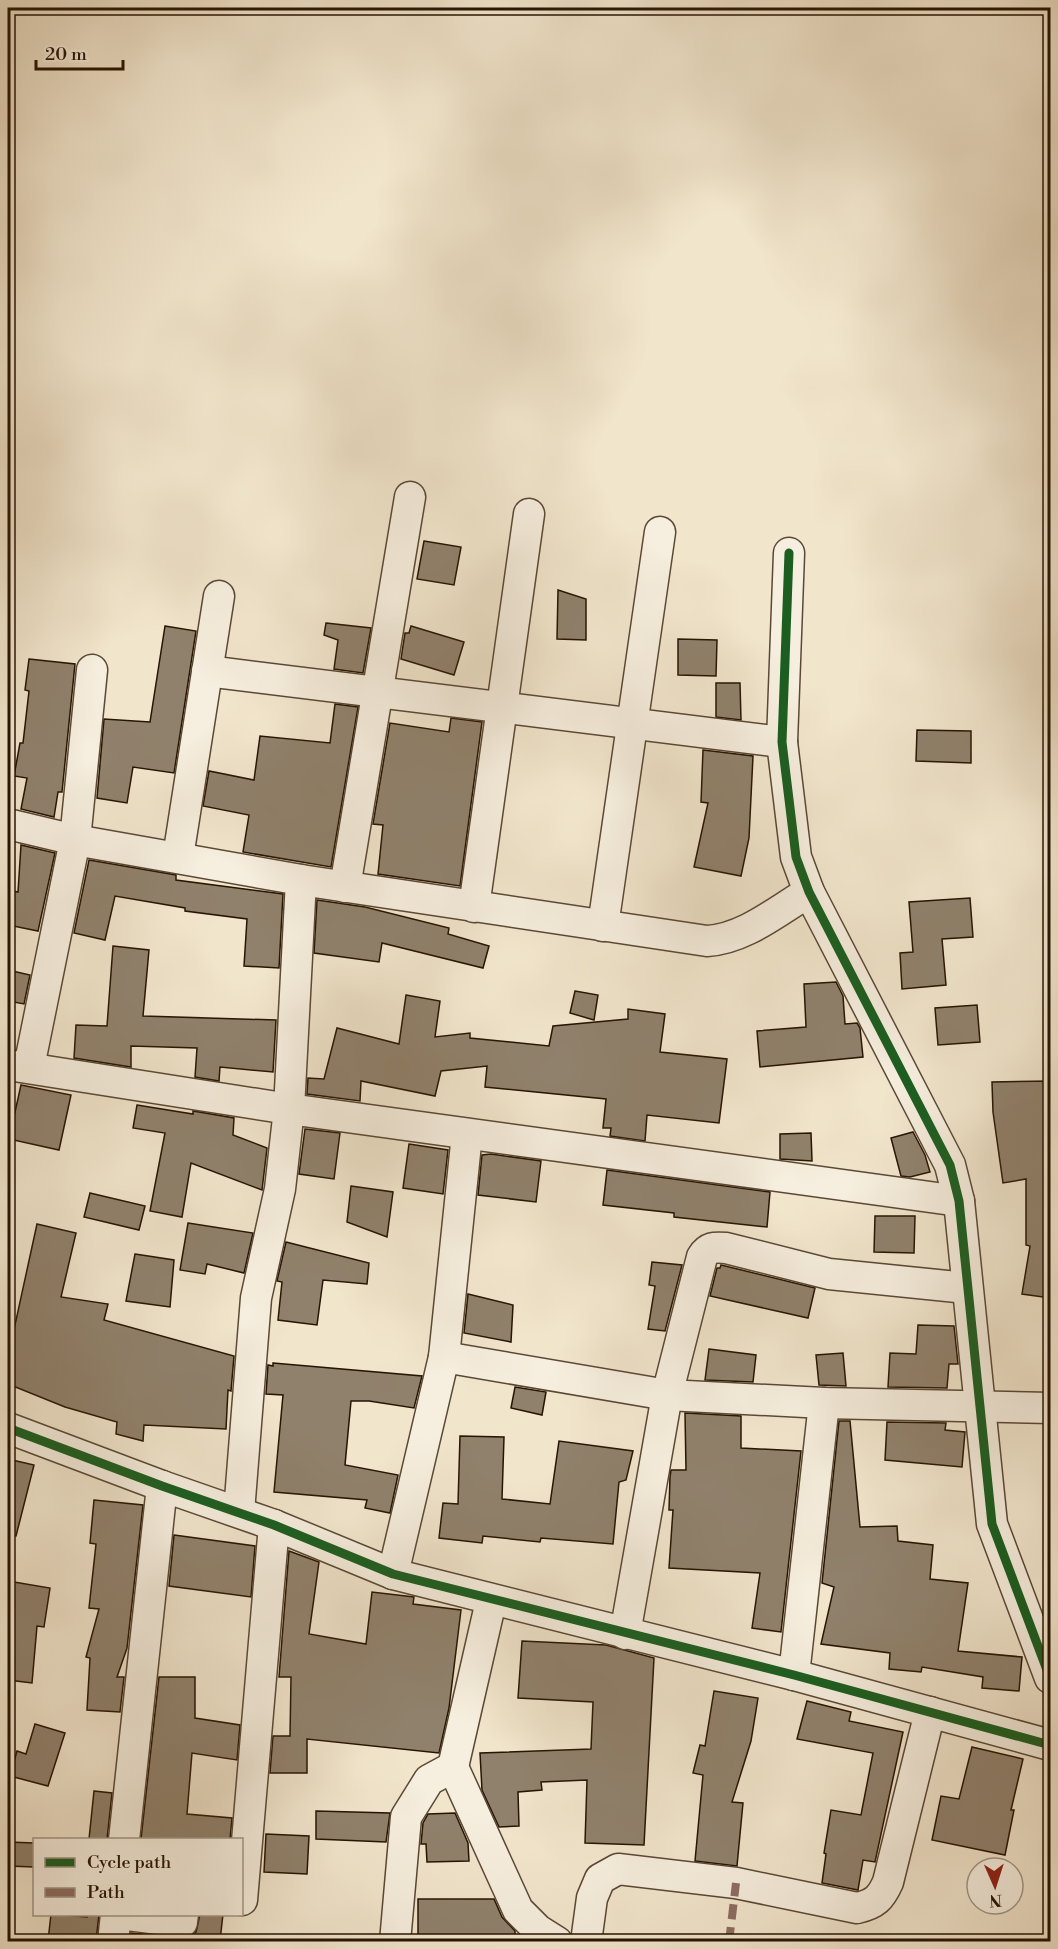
<svg xmlns="http://www.w3.org/2000/svg" width="1058" height="1949" viewBox="0 0 1058 1949" font-family="'Libre Bodoni',serif">
	<rect width="100%" height="100%" fill="#f1e5cc"/>
	<filter id="stains"><feTurbulence type="fractalNoise" baseFrequency=".00333" numOctaves="4"/><feColorMatrix values="0 0 0 0 .2 0 0 0 0 .09 0 0 0 0 .02 0 0 0 .5 -.17"/></filter>
	<radialGradient id="worn" r=".72"><stop offset=".6" stop-color="#630" stop-opacity="0"/><stop offset="1" stop-color="#630" stop-opacity=".3"/></radialGradient>
	<!-- building -->
	<g fill="#90816c" stroke="#271403" stroke-width="1.5">
		<path d="M424,541l37,6 -7,38 -37,-6z"/>
		<path d="M558,590l28,9v41l-29,-1z"/>
		<path d="M326,623l45,5 -8,45 -29,-4 4,-29 -14,-5z"/>
		<path d="M165,626l31,5 -22,142 -41,-6 -6,36 -30,-5 7,-79 46,3z"/>
		<path d="M411,626l53,16 -10,33 -53,-16 4,-26h4z"/>
		<path d="M678,639l39,1 -1,36 -38,-1z"/>
		<path d="M29,659l46,5 -13,128h-4l-4,25 -33,-8 6,-31 -13,-2 6,-33h3l6,-52 -4,-1z"/>
		<path d="M716,683h24l1,37 -25,-3z"/>
		<path d="M335,704l23,3 -27,160 -88,-15 6,-37 -46,-9 6,-35 45,9 6,-44 70,7z"/>
		<path d="M451,718l31,4 -22,164 -82,-12 5,-49 -10,-1 17,-101 59,9z"/>
		<path d="M917,730l54,1v32l-55,-2z"/>
		<path d="M703,750l50,6 -4,82 -8,38 -47,-9 14,-64 -7,-1z"/>
		<path d="M21,845l34,8 -17,78 -30,-6v-35l10,2z"/>
		<path d="M89,860l87,15v5l107,14 -4,74 -35,-2 3,-47 -62,-8v-3l-70,-12 -10,44 -31,-7z"/>
		<path d="M970,898l3,39 -31,2 4,46 -44,4 -2,-36 13,-1 -4,-50z"/>
		<path d="M317,900l48,7 84,21 -1,6 41,12 -6,22 -101,-25 -3,19 -65,-9z"/>
		<path d="M113,946l36,4 -6,66 133,4 -3,52 -53,-5 -1,14 -24,-4 2,-29 -66,-2v21l-57,-9 2,-33 31,1z"/>
		<path d="M8,970l22,5 -6,29 -16,-3z"/>
		<path d="M836,982l7,14 2,28 12,-1 3,5 3,29 -103,10 -3,-36 49,-4 -2,-43z"/>
		<path d="M575,991l23,4 -4,25 -24,-7z"/>
		<path d="M406,995l34,6 -5,36 35,-4v5l79,8 4,-20 75,-7v-10l37,5 -5,38 67,7 -8,64 -72,-8 -2,26 -35,-5 1,-8h-8l3,-29 -121,-12 2,-21 -46,5 -6,25 -74,-15 -1,20 -53,-7 1,-16 16,1 13,-51 62,16z"/>
		<path d="M977,1005l3,37 -42,3 -3,-37z"/>
		<path d="M1049,1081l1,49v168l-28,-4 8,-48 -4,-1v-66l-23,4 -10,-71 -1,-30z"/>
		<path d="M21,1085l50,10 -12,55 -50,-11z"/>
		<path d="M137,1105l56,9v-3l41,7 -1,17 34,13 -5,42 -71,-27 -9,54 -32,-6 15,-78 -32,-5z"/>
		<path d="M305,1129l35,4 -6,46 -35,-5z"/>
		<path d="M913,1132l12,23 5,17 -20,5 -9,-1 -10,-38z"/>
		<path d="M811,1133l1,28 -32,-2v-25z"/>
		<path d="M409,1144l39,6 -5,44 -40,-6z"/>
		<path d="M491,1154l50,7 -5,41 -58,-7 4,-40z"/>
		<path d="M607,1170l163,22 -3,35 -93,-10v-4l-71,-8z"/>
		<path d="M351,1186l42,6 -6,45 -40,-15z"/>
		<path d="M90,1193l55,13 -6,24 -55,-13z"/>
		<path d="M875,1216h40l-1,37 -40,-1z"/>
		<path d="M188,1223l65,10 -9,40 -37,-9 -2,10 -25,-4z"/>
		<path d="M37,1224l39,9 -15,64 47,7 -4,16 130,36 -3,35 -3,-1 -2,39 -82,-4 -1,16 -27,-7 1,-12 -52,-15 -57,-23v-27z"/>
		<path d="M286,1242l83,21 -2,21 -44,-4 -6,45 -39,-5 4,-38 -5,-1z"/>
		<path d="M135,1254l39,6 -4,47 -44,-6z"/>
		<path d="M652,1262l30,3 -17,66 -17,-2 7,-43 -6,-1z"/>
		<path d="M721,1265l94,23 -7,30 -98,-22 7,-28h3z"/>
		<path d="M468,1294l45,11 -2,37 -47,-9z"/>
		<path d="M918,1325l36,1 4,38h-9l-2,24 -59,-1 2,-34 26,1z"/>
		<path d="M709,1349l47,6 -3,27 -48,-2z"/>
		<path d="M843,1353l3,33 -27,-1 -3,-30z"/>
		<path d="M273,1363l149,13 -8,32 -45,-7h-18l-6,64 53,10 -8,38 -25,-5 2,-8 -93,-8 9,-97 -17,-1 2,-29 5,1z"/>
		<path d="M515,1387l31,5 -4,23 -31,-7z"/>
		<path d="M685,1413l56,3v32l60,3 -20,181 -29,-4 8,-55 -91,-5 4,-58h-4l1,-33 1,-7h15z"/>
		<path d="M839,1421h11l10,106 37,-1 1,15 35,4 -3,34 38,4 -10,68 64,6 -3,34 -37,-3 1,-11 -61,-10 -1,5 -32,-3 1,-16 -69,-9 13,-57 -12,-4z"/>
		<path d="M887,1422l59,1 -1,7 20,2 -3,35 -77,-7z"/>
		<path d="M460,1436l44,1 -2,62 48,5 9,-63 74,10 -7,29 -7,2 -6,62 -72,-6 -1,4 -57,-6 -1,7 -43,-5 4,-35 15,1z"/>
		<path d="M8,1459l26,6 -18,71 -8,-1z"/>
		<path d="M94,1500l49,5 -16,143 -10,29h7l-4,35 -33,-2 3,-52 -4,-1 13,-48 -10,-1 7,-64 -6,-1z"/>
		<path d="M174,1535l81,11 -4,51 -82,-11z"/>
		<path d="M289,1551l30,11 -10,72 57,10 6,-52 42,5 -1,7 48,6 -12,98 -10,45 -132,-14v34h-37l3,-37h17l1,-59h-12z"/>
		<path d="M8,1581l42,7 -6,39 -7,-1 -5,57 -24,-3z"/>
		<path d="M522,1641l84,4 48,13 -10,187 -59,-2 2,-63 -46,2 1,8 -24,2 1,34 -20,1 -17,-37 -2,-37 111,-4 2,-47 -75,-4z"/>
		<path d="M159,1677h36v41l45,7 -3,35 -45,-7 -5,61 45,4 -2,21h-89z"/>
		<path d="M714,1691l44,7 -7,43 -19,61 11,1 -6,63 -42,-5 8,-86 -10,-2 7,-28 5,1z"/>
		<path d="M807,1701l44,11 -2,9 54,11 -28,130 -12,-2 -5,30 -36,-7 4,-29 -2,-1 7,-43 30,5 12,-62 -76,-14z"/>
		<path d="M35,1724l30,9 -17,53 -38,-10 7,-25 9,3z"/>
		<path d="M972,1747l51,12 -12,51h3l-9,45 -73,-15 9,-44 18,3z"/>
		<path d="M94,1791l18,2 -5,46h-18z"/>
		<path d="M316,1811l74,2 -4,29 -70,-3z"/>
		<path d="M455,1813l13,30 1,18 -42,1 -1,-18h-5l2,-21 5,-9z"/>
		<path d="M266,1834l43,2 -2,38 -43,-2z"/>
		<path d="M8,1842l26,1v24l-26,-1z"/>
		<path d="M418,1899h76l8,18 13,14v6h-48v4h-49z"/>
		<path d="M51,1914l36,3v-3h12l-3,27h-48z"/>
		<path d="M200,1914h23l-3,27h-90l1,-8 57,5 8,-6z"/>
	</g>
	<g fill="none" stroke-linecap="round" stroke-linejoin="round">
		<!-- street casing -->
		<g stroke="#5a4835" stroke-width="33">
			<g id="street">
				<path d="M789,553l-7,189 14,115 13,35 141,273 9,36 33,323 58,154"/>
				<path d="M207,671l575,71"/>
				<path d="M12,825l63,15 226,40 406,61c37,-2 70,-30 102,-49"/>
				<path d="M178,857l41,-261"/>
				<path d="M345,887l65,-390"/>
				<path d="M474,907l55,-393"/>
				<path d="M603,926l57,-394"/>
				<path d="M8,1065l281,44 670,92"/>
				<path d="M29,1067l46,-227 17,-170"/>
				<path d="M444,1357l223,38 157,8 226,5"/>
				<path d="M8,1428l154,58 112,39 119,49 401,101 256,70"/>
				<path d="M239,1512l17,-214 24,-109 9,-80 12,-229"/>
				<path d="M393,1574l51,-217 23,-223"/>
				<path d="M625,1634l42,-239 35,-138c6,-10 12,-10 24,-9l103,26 138,14"/>
				<path d="M794,1675l30,-272"/>
				<path d="M453,1767l65,143 20,20 19,12"/>
				<path d="M124,1840l38,-354"/>
				<path d="M242,1900l32,-375"/>
				<path d="M120,1914l62,8 1,-8"/>
				<path d="M113,1942l3,-28"/>
				<path d="M395,1942l11,-125 23,-37 24,-13 38,-166"/>
				<path d="M586,1942l6,-44 8,-19 18,-10 118,14 121,25c18,-4 24,-10 31,-26l42,-170"/>
			</g>
		</g>
		<!-- street -->
		<use href="#street" stroke="#f6eede" stroke-width="30"/>
		<!-- quiet -->
		<path stroke="#8d6e63" stroke-width="8" stroke-dasharray="15 8" stroke-linecap="butt" d="M729,1942l7,-59"/>
		<!-- cycleway casing -->
		<g stroke="#f6eede" stroke-width="13">
			<g id="cycleway">
				<path d="M789,553l-7,189 14,115 13,35 141,273 9,36 33,323 58,154"/>
				<path d="M8,1428l154,58 112,39 119,49 401,101 256,70"/>
			</g>
		</g>
		<!-- cycleway -->
		<use href="#cycleway" stroke="#1b5e20" stroke-width="9"/>
	</g>
	<!-- margin -->
	<rect width="1058" height="1949" fill="none" stroke="#f1e5cc" stroke-width="30"/>
	<rect x="9" y="9" width="1040" height="1931" fill="none" stroke="#271403" stroke-width="3"/>
	<rect x="15" y="15" width="1028" height="1919" fill="none" stroke="#271403" stroke-width="1.5"/>
	<!-- legend -->
	<rect x="33" y="1838" width="210" height="78" fill="#f6eede" stroke="#a39786" stroke-width="1.5"/>
	<rect x="45" y="1858" width="30" height="9" fill="#1b5e20" stroke="#a39786" stroke-width="1.5"/>
	<text x="87" y="1868" font-size="18" fill="#271403">Cycle path</text>
	<rect x="45" y="1888" width="30" height="9" fill="#8d6e63" stroke="#a39786" stroke-width="1.5"/>
	<text x="87" y="1898" font-size="18" fill="#271403">Path</text>
	<!-- north arrow -->
	<g transform="translate(995 1886) rotate(177)"><circle r="28" fill="#f6eede" stroke="#a39786" stroke-width="1.5"/>
	<path d="M0-4.5L10 22L0 15L-10 22Z" fill="#8f2418"/>
	<text y="-9" font-size="16" font-weight="bold" text-anchor="middle" fill="#271403">N</text>
	</g>
	<!-- scale -->
	<path d="M36 60v9h87v-9" fill="none" stroke="#271403" stroke-width="3"/>
	<text x="45" y="60" font-size="18" fill="#271403" stroke="#f6eede" stroke-width="4.5" paint-order="stroke">20 m</text>
	<rect width="100%" height="100%" filter="url(#stains)"/>
	<rect width="100%" height="100%" fill="url(#worn)"/>
</svg>
